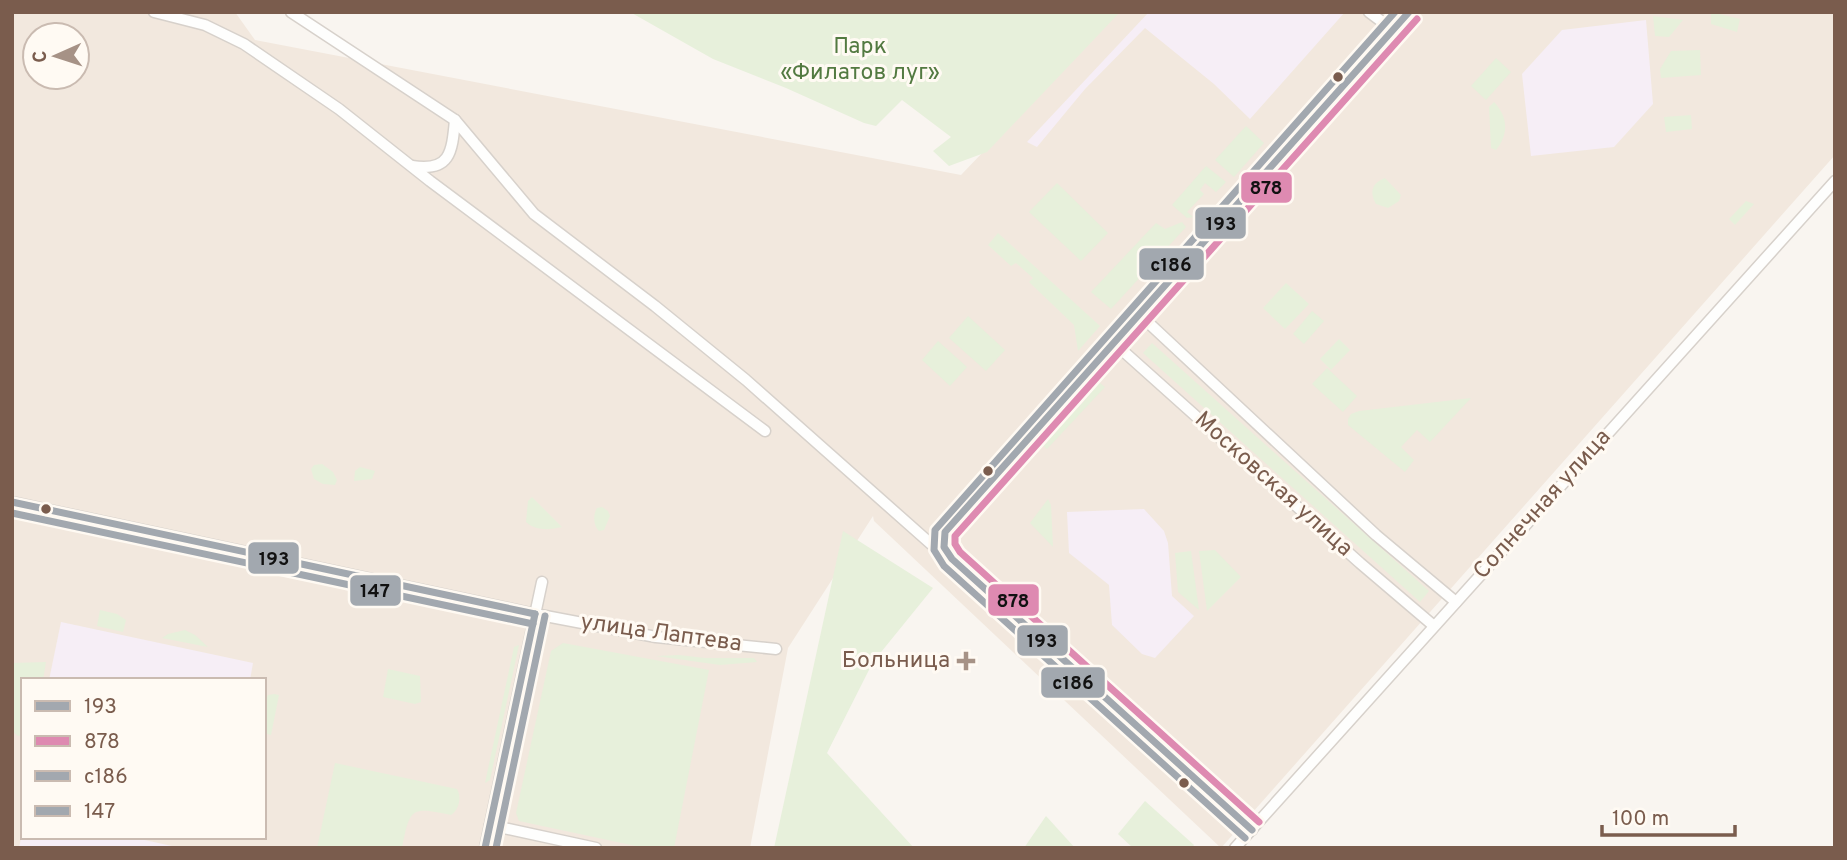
<svg xmlns="http://www.w3.org/2000/svg" width="1847" height="860" viewBox="0 0 1847 860" font-family="Overpass,sans-serif">
	<rect width="100%" height="100%" fill="#f9f5f0"/>
	<!-- residential -->
	<path fill="#f2e8de" fill-rule="evenodd" d="M12,12h223l20,28 706,135 156,-163h718v143l-614,693 -347,-327 -1,-5 -85,132 -38,200h-738zM35,35h42v42h-42zM23,680h241v157h-241z"/>
	<!-- education -->
	<g fill="#f6eef6">
		<path d="M1149,12h196l-95,107 -36,-35 -69,-56 -60,61 -48,58 -10,-5z"/>
		<path d="M1646,20l7,84 -39,43 -83,9 -9,-82 40,-44z"/>
		<path d="M1144,509l20,22 4,12 4,53 22,20 -39,42 -13,-4 -30,-29 -3,-40 -40,-32 -2,-41z"/>
		<path d="M61,622l192,41 -3,17h-201z"/>
		<path d="M23,828v9h108l50,11h-162z"/>
	</g>
	<!-- green -->
	<g fill="#e7f0db">
		<path d="M630,12h490l-133,140 -38,14 -16,-15 18,-14 -49,-37 -26,26 -12,-3 -78,-35 -73,-29z"/>
		<path d="M1711,12l29,7 -3,13 -26,-8z"/>
		<path d="M1653,16l30,4 -14,17 -14,-1z"/>
		<path d="M1700,50l1,25 -40,3 -1,-9 11,-18z"/>
		<path d="M1496,58l15,14 -25,28 -15,-14z"/>
		<path d="M1494,102c14,15 15,32 2,48l-5,-2 -2,-41z"/>
		<path d="M1691,115l1,14 -26,3 -2,-15z"/>
		<path d="M1246,126l18,17 -30,34 -19,-17z"/>
		<path d="M1206,166l20,16 -10,10 -11,-9 -5,7 4,4 -17,18 6,5 -6,1 -15,-13z"/>
		<path d="M1385,178l16,17 -2,6 -11,7 -12,-4c-7,-12 -4,-21 9,-26z"/>
		<path d="M1057,183l51,50 -27,28 -52,-49z"/>
		<path d="M1746,201l8,3 -19,21 -6,-6z"/>
		<path d="M1182,222l4,5 -75,82 -20,-17 65,-69 9,6z"/>
		<path d="M998,233l102,93 -22,25 -4,-26 -45,-43 4,-4 -17,-15 -5,3 -23,-21z"/>
		<path d="M1286,283l23,21 -24,25 -22,-21z"/>
		<path d="M1312,311l12,10 -20,23 -11,-10z"/>
		<path d="M968,316l37,34 -19,21 -37,-33z"/>
		<path d="M1339,339l11,11 -19,20 -11,-11z"/>
		<path d="M938,341l29,26 -17,19 -28,-26z"/>
		<path d="M1152,343l277,248 -9,11 -277,-249z"/>
		<path d="M1327,368l30,28 -14,16 -31,-28z"/>
		<path d="M1096,380l9,7 -58,62 -8,-7 14,-10 31,-31z"/>
		<path d="M1471,398l-41,44 -13,-12 -16,17 13,13 -9,12 -57,-47v-6l3,-5 8,-3z"/>
		<path d="M322,464l11,8 4,8 -2,5 -12,-1 -9,-5 -3,-10 3,-4z"/>
		<path d="M360,467l15,4 -3,8 -18,2 1,-10z"/>
		<path d="M532,497l30,30c-12,3 -27,4 -36,-5l2,-21z"/>
		<path d="M1048,499l3,6 2,42 -23,-24z"/>
		<path d="M602,507l6,4 2,5 -6,14 -5,1c-6,-5 -6,-17 -2,-23z"/>
		<path d="M23,516l84,17 2,4 -86,-17 -2,-1z"/>
		<path d="M843,531l90,57 -60,74 -46,91 87,95h-140z"/>
		<path d="M1215,550l26,27 -34,34 -8,-60z"/>
		<path d="M1191,551l8,59 -21,-18 -3,-39z"/>
		<path d="M258,565l117,24 3,3 -3,2 -118,-25z"/>
		<path d="M395,593l110,23 -1,5 -112,-24z"/>
		<path d="M100,610l17,4 9,6 -3,12 -26,-6z"/>
		<path d="M185,630l10,5 13,12 -46,-9 6,-4z"/>
		<path d="M563,643l146,27 -35,178h-29l-126,-27 -3,-8 35,-162z"/>
		<path d="M519,645l-29,135 -5,3 29,-136z"/>
		<path d="M679,655l26,3h49l3,4 -37,3 -64,-9z"/>
		<path d="M46,662l-3,18h-20v55l-5,1 -6,-5v-37h3l-3,-2v-29z"/>
		<path d="M388,669l32,7 1,26 -6,2 -32,-7z"/>
		<path d="M274,694l5,1 -8,40 -7,-2v-30l4,-8z"/>
		<path d="M335,763l122,26c5,8 2,21 -6,26 -40,-8 -41,-8 -49,33h-85z"/>
		<path d="M1145,801l49,44 -2,3h-59l-15,-14z"/>
		<path d="M1046,816l29,32h-51z"/>
	</g>
	<g fill="none" stroke-linecap="round" stroke-linejoin="round">
		<!-- street casing -->
		<g stroke="#d7d1cb" stroke-width="13">
			<g id="street">
				<path d="M154,12l51,13 39,19 95,65 91,72 335,250"/>
				<path d="M291,12l164,108 79,94 121,92 91,74 185,164"/>
				<path d="M1369,12l24,18"/>
				<path d="M412,166c38,6 40,-13 43,-46"/>
				<path d="M1139,314l237,221 80,67"/>
				<path d="M1113,342l247,221 74,63"/>
				<path d="M12,502l523,112 121,23 120,12"/>
				<path d="M490,825l106,23"/>
				<path d="M1252,830l-300,-271 -8,-12 1,-15 464,-520"/>
				<path d="M485,848l57,-266"/>
				<path d="M1235,848l600,-667"/>
			</g>
		</g>
		<!-- street -->
		<use href="#street" stroke="#fefefd" stroke-width="10"/>
		<!-- bus-1 casing -->
		<g stroke="#fffaf3" stroke-width="12">
			<g id="bus-1">
				<path d="M12,502l523,112"/>
				<path d="M1252,830l-300,-271 -8,-12 1,-15 464,-520"/>
				<path d="M485,848l50,-234"/>
			</g>
		</g>
		<!-- bus-2 casing -->
		<g stroke="#fffaf3" stroke-width="12">
			<path id="bus-2" d="M1259,822l-299,-270 -5,-8v-8l462,-517"/>
		</g>
		<!-- bus-3 casing -->
		<g stroke="#fffaf3" stroke-width="12">
			<path id="bus-3" d="M1245,838l-301,-272 -10,-16 1,-20 460,-518"/>
		</g>
		<!-- bus-4 casing -->
		<g stroke="#fffaf3" stroke-width="12">
			<g id="bus-4">
				<path d="M12,513l521,111"/>
				<path d="M496,848l49,-232"/>
			</g>
		</g>
		<!-- bus-1 -->
		<use href="#bus-1" stroke="#a2a8af" stroke-width="7"/>
		<!-- bus-2 -->
		<use href="#bus-2" stroke="#de8ab1" stroke-width="7"/>
		<!-- bus-3 -->
		<use href="#bus-3" stroke="#a2a8af" stroke-width="7"/>
		<!-- bus-4 -->
		<use href="#bus-4" stroke="#a2a8af" stroke-width="7"/>
	</g>
	<!-- markers -->
	<g fill="#7a5c4d" stroke="#fffaf3" stroke-width="2.5">
		<circle cx="1338" cy="77" r="6"/>
		<circle cx="988" cy="471" r="6"/>
		<circle cx="46" cy="509" r="6"/>
		<circle cx="1184" cy="783" r="6"/>
	</g>
	<path fill="#a69286" stroke="#fffaf3" stroke-width="2.5" d="M962.5 650.5h7v7h7v7h-7v7h-7v-7h-7v-7h7z"/>
	<g text-anchor="middle" dominant-baseline="central" stroke-width="6" stroke-linejoin="round" paint-order="stroke">
		<!-- park labels -->
		<g font-size="23" fill="#537a41" stroke="#fffaf3">
			<text x="860" y="47">Парк<tspan x="860" dy="26">«Филатов луг»</tspan></text>
		</g>
		<!-- street labels -->
		<g font-size="23" fill="#7a5c4d" stroke="#fffaf3">
			<text transform="translate(1273 485) rotate(42)">Московская улица</text>
			<text transform="translate(1543 505) rotate(-48)">Солнечная улица</text>
			<text transform="translate(661 634) rotate(8)">улица Лаптева</text>
		</g>
		<!-- poi labels -->
		<g font-size="23" fill="#7a5c4d" stroke="#fffaf3" text-anchor="end">
			<text x="950" y="661">Больница</text>
		</g>
	</g>
	<g stroke="#fffaf3" stroke-width="2.5">
		<rect x="1240" y="171" width="53" height="33" rx="7" fill="#de8ab1"/>
		<rect x="1194" y="206" width="53" height="34" rx="7" fill="#a2a8af"/>
		<rect x="1138" y="247" width="67" height="34" rx="7" fill="#a2a8af"/>
		<rect x="247" y="541" width="53" height="34" rx="7" fill="#a2a8af"/>
		<rect x="349" y="574" width="53" height="33" rx="7" fill="#a2a8af"/>
		<rect x="987" y="583" width="53" height="34" rx="7" fill="#de8ab1"/>
		<rect x="1016" y="624" width="53" height="33" rx="7" fill="#a2a8af"/>
		<rect x="1040" y="666" width="66" height="33" rx="7" fill="#a2a8af"/>
	</g>
	<g font-size="19" text-anchor="middle" font-weight="bold" fill="#111">
		<text x="1266" y="194">878</text>
		<text x="1221" y="230">193</text>
		<text x="1171" y="271">с186</text>
		<text x="274" y="565">193</text>
		<text x="375" y="597">147</text>
		<text x="1013" y="607">878</text>
		<text x="1042" y="647">193</text>
		<text x="1073" y="689">с186</text>
	</g>
	<!-- border -->
	<rect width="1847" height="860" fill="none" stroke="#7a5c4d" stroke-width="28"/>
	<!-- legend -->
	<rect x="21" y="678" width="245" height="161" fill="#fffaf3" stroke="#cabbb1" stroke-width="2"/>
	<rect x="35" y="701" width="35" height="10" fill="#a2a8af" stroke="#cabbb1" stroke-width="2"/>
	<text x="84" y="713" font-size="21" fill="#7a5c4d">193</text>
	<rect x="35" y="736" width="35" height="10" fill="#de8ab1" stroke="#cabbb1" stroke-width="2"/>
	<text x="84" y="748" font-size="21" fill="#7a5c4d">878</text>
	<rect x="35" y="771" width="35" height="10" fill="#a2a8af" stroke="#cabbb1" stroke-width="2"/>
	<text x="84" y="783" font-size="21" fill="#7a5c4d">с186</text>
	<rect x="35" y="806" width="35" height="10" fill="#a2a8af" stroke="#cabbb1" stroke-width="2"/>
	<text x="84" y="818" font-size="21" fill="#7a5c4d">147</text>
	<!-- north arrow -->
	<g transform="translate(56 56) rotate(267)"><circle r="33" fill="#fffaf3" stroke="#cabbb1" stroke-width="2"/>
	<path d="M0-5L12 26L0 18L-12 26Z" fill="#a69286"/>
	<text y="-10" font-size="19" font-weight="bold" text-anchor="middle" fill="#7a5c4d">С</text>
	</g>
	<!-- scale -->
	<path d="M1602 825v10h133v-10" fill="none" stroke="#7a5c4d" stroke-width="3.5"/>
	<text x="1612" y="825" font-size="21" fill="#7a5c4d" stroke="#fffaf3" stroke-width="5" paint-order="stroke">100 m</text>
</svg>
